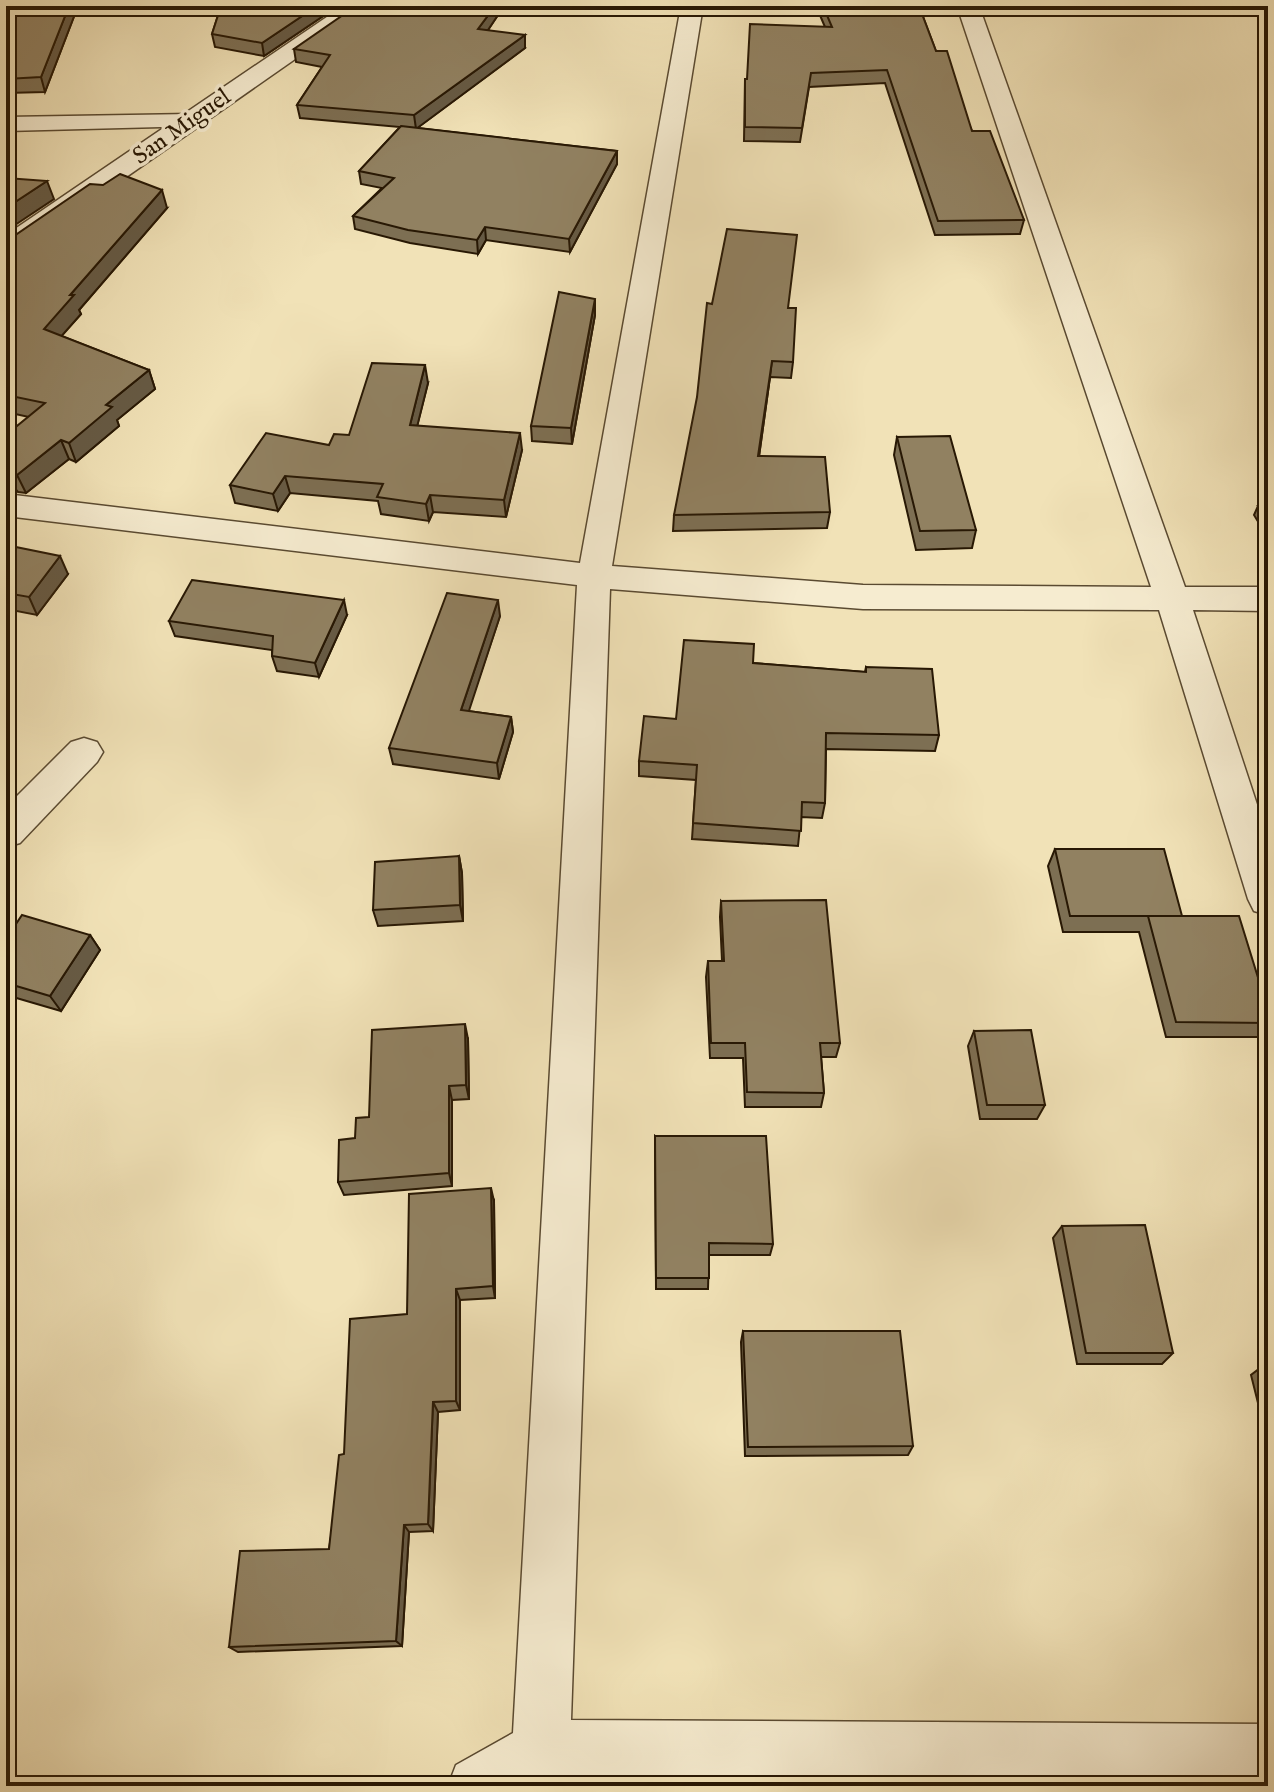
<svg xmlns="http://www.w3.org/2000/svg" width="1274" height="1792" viewBox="0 0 1274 1792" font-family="'IM FELL English',serif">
	<rect width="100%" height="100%" fill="#f1e2b7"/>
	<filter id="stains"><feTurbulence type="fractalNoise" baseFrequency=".0025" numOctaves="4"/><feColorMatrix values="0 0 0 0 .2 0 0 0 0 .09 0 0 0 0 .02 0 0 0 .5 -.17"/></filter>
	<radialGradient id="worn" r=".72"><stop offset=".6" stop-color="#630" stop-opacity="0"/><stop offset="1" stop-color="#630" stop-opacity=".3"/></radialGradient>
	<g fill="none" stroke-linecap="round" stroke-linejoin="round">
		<!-- minor casing -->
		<g stroke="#5a4a31" stroke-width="3">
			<g id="minor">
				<path d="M681,6h22l-91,560 251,19 288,2 -194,-581h22l206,581h83v24l-75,-1 75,228v77l-14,-4 -6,-12 -89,-289 -296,-1 -253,-20 -39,1131 697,4v58l-667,-4 3,8h-156l8,-21 57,-32 64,-1148 -571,-69v-22l574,69z"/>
				<path d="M191,114l9,2 3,5 -3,5 -194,5v-14z"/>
				<path d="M84,738l13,4 6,10 -6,10 -77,81 -14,4v-40l65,-65z"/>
			</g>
		</g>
		<!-- tertiary casing -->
		<g stroke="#5a4a31" stroke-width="3">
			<path id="tertiary" d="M343,6h28l-355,248 -10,3v-22z"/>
		</g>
		<!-- minor -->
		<use href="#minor" fill="#f6ecd0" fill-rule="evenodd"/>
		<!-- tertiary -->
		<use href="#tertiary" fill="#f6ecd0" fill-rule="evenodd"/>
	</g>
	<!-- wall -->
	<g fill="#7d6f53" stroke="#281804" stroke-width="2">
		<path d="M6,6h72l-33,86 -39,1z"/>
		<path d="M221,6h117l-74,50 -49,-9 -3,-13z"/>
		<path d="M504,6l-16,24 37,18 -108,80 200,23v13l-47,88 -84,-12 -8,14 -68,-11 -55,-14 -2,-13 29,-28 -21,-4 -2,-13 41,-44 -100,-9 -3,-13 25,-38 -26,-5 -2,-13z"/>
		<path d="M816,6h103l17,45 36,80 52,89 -4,14 -85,1 -50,-152 -76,4 -9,55 -56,-1 1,-62h2l78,-52z"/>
		<path d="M167,208l-88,102 2,4 -20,22 88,34 6,19 -38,31 2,6 -43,36 -7,-3 -43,34 -8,-1 -12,-14v-43l23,-18 -23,-5v-173z"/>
		<path d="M595,299v16l-23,129 -40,-3 -1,-15z"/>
		<path d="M788,308l5,54 -2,16 -21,-1 -11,79 71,56 -3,16 -154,3 1,-16z"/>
		<path d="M428,383l-11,43 105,24 -16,67 -73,-5 -4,9 -48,-7 -3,-13 -88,-8 -12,18 -43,-8 -5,-18 99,-40 20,-10z"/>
		<path d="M897,437l79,93 -4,18 -56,2 -22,-95z"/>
		<path d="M1258,506h10v32l-14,-23z"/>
		<path d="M6,545l62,29 -31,41 -31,-6z"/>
		<path d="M347,615l-28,62 -42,-6 -5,-15v-6l-97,-14 -6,-15z"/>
		<path d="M500,616l-32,95 43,6 2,15 -14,47 -106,-15 -4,-16z"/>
		<path d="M753,663l112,9 1,-5 73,68 -4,16 -109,-2 -1,54 -3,15 -21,-1 -3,29 -106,-7 4,-59 -57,-4v-15l37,-42z"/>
		<path d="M1055,849l127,67 86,94v17l-8,10h-94l-27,-105h-76l-15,-66z"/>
		<path d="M459,856l3,17 1,48 -85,5 -5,-16z"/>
		<path d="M721,901l119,142 -4,14h-15l3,36 -3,14h-76l-2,-49h-33l-4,-81 2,-16h14l-2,-44z"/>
		<path d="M90,935l10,15 -39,61 -55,-16v-56z"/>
		<path d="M974,1031l71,74 -8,14h-57l-12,-73z"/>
		<path d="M468,1039l1,60 -17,1v86l-108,9 -6,-13 17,-44 14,-21z"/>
		<path d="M655,1136l118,108 -3,11h-61l-1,34h-52z"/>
		<path d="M494,1201l1,97 -35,2v110l-22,2 -5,119 -24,1 -7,114 -164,6 -9,-5 100,-98 15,-95 63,-140z"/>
		<path d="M1062,1226l111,127 -11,11h-85l-24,-126z"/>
		<path d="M743,1331l170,115 -5,9 -163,1 -4,-114z"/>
		<path d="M1264,1365h4v78l-17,-68z"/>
	</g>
	<!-- shaded-wall -->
	<g fill="#665a44" stroke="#281804" stroke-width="2">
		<path d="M69,6h9l-33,86 -4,-15z"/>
		<path d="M317,6h21l-74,50 -2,-13z"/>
		<path d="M495,6h9l-24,36 -2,-13z"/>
		<path d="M525,35v13l-109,81 -2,-14z"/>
		<path d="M617,151v13l-47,88 -1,-13z"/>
		<path d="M47,181l7,18 -48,32v-23z"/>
		<path d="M162,190l5,18 -88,102 2,4 -30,34 -7,-19 26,-34z"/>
		<path d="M485,227l1,13 -8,14 -1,-14z"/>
		<path d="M595,299v16l-23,129 -1,-16z"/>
		<path d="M772,361l-2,16 -13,94 1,-15z"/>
		<path d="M425,365l3,18 -15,60 -3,-18z"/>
		<path d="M149,370l6,19 -38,31 2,6 -43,36 -7,-19 37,-38z"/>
		<path d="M520,433l2,17 -16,67 -2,-17z"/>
		<path d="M61,440l8,19 -43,34 -9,-18z"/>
		<path d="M285,476l5,17 -12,18 -5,-17z"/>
		<path d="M430,495l3,17 -4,9 -3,-17z"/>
		<path d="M60,556l8,18 -31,41 -8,-18z"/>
		<path d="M344,600l3,15 -28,62 -4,-14z"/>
		<path d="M498,600l2,16 -36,110 -3,-16z"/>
		<path d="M511,717l2,15 -14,47 -2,-16z"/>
		<path d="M459,856l3,17 1,48 -3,-16z"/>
		<path d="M90,935l10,15 -39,61 -11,-15z"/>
		<path d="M465,1024l3,15 1,60 -3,-14z"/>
		<path d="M449,1086l3,14v86l-3,-13z"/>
		<path d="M491,1188l3,13 1,97 -2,-12z"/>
		<path d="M456,1289l4,11v110l-4,-9z"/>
		<path d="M433,1402l5,10 -5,119 -5,-7z"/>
		<path d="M404,1525l5,7 -7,114 -6,-5z"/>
	</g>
	<!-- building -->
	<g fill="#918161" stroke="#281804" stroke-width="2">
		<path d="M6,6h63l-28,71 -35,2z"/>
		<path d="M221,6h96l-55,37 -50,-9z"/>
		<path d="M356,6h139l-17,23 47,6 -111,80 -117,-10 33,-50 -36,-6z"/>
		<path d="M823,6h96l17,45h11l25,80h18l34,89 -86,1 -51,-151 -76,3 -9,55 -57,-1v-48h2l3,-55 82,3z"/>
		<path d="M401,126l216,25 -48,88 -84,-12 -8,13 -69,-10 -55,-14 41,-38 -35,-7z"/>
		<path d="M120,174l42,16 -92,105h4l-30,34 105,41 -43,35 6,2 -43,36 -8,-3 -44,35 -8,-1 -3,-4v-35l39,-32 -39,-8v-156l5,-1 79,-54 13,1z"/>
		<path d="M6,178l41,3 -41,27z"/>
		<path d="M727,229l70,6 -9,73h8l-3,54 -21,-1 -14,95 67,1 5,55 -156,3 23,-118 10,-94 5,1z"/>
		<path d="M559,292l36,7 -24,129 -40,-2z"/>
		<path d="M372,363l53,2 -15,60 110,8 -16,67 -74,-5 -4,9 -49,-7 6,-13 -98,-8 -12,18 -43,-9 36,-52 63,12 5,-11 15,1z"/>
		<path d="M950,436l26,94 -56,1 -23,-94z"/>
		<path d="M1258,506h10v16z"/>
		<path d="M6,545l54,11 -31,41 -23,-4z"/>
		<path d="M192,580l152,20 -29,63 -43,-7 1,-20 -104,-15z"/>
		<path d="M447,593l51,7 -37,110 50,7 -14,46 -108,-15z"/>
		<path d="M684,640l70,4 -1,19 113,9v-5l66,2 7,66 -113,-2 -1,70 -23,-1 -1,29 -108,-8 4,-58 -58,-4 5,-45 32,3z"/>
		<path d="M1055,849h109l18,67h-112z"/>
		<path d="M459,856l1,49 -87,5 2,-48z"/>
		<path d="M826,900l14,143h-20l4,50 -77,-1 -2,-49h-34l-3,-82h16l-3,-60z"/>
		<path d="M22,915l68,20 -40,61 -44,-13v-44z"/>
		<path d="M1148,916h91l29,94v13l-92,-1z"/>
		<path d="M465,1024l1,61 -17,1v87l-111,9 1,-42 16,-2 1,-20 13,-1 3,-87z"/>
		<path d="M1031,1030l14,75h-58l-13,-74z"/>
		<path d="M655,1136h111l7,108 -64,-1v35h-53z"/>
		<path d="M491,1188l2,98 -37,3v112l-23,1 -5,122 -24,1 -8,116 -167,6 11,-96 89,-2 10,-94 5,-1 6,-135 57,-5 2,-120z"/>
		<path d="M1145,1225l28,128h-87l-24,-127z"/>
		<path d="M743,1331h157l13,115 -165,1z"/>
		<path d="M1264,1365h4v16z"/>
	</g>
	<g text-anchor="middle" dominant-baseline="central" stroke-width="7" stroke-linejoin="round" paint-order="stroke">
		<!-- far-street labels -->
		<g font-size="24" fill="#281804" stroke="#f6ecd0">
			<text transform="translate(182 127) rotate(-35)">San Miguel</text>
		</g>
	</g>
	<!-- margin -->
	<rect width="1274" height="1792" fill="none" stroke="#f1e2b7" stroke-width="32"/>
	<rect x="8" y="8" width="1258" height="1776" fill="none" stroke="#281804" stroke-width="4"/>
	<rect x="16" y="16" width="1242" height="1760" fill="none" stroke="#281804" stroke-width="2"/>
	<rect width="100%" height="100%" filter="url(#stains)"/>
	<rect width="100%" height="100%" fill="url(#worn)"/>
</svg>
